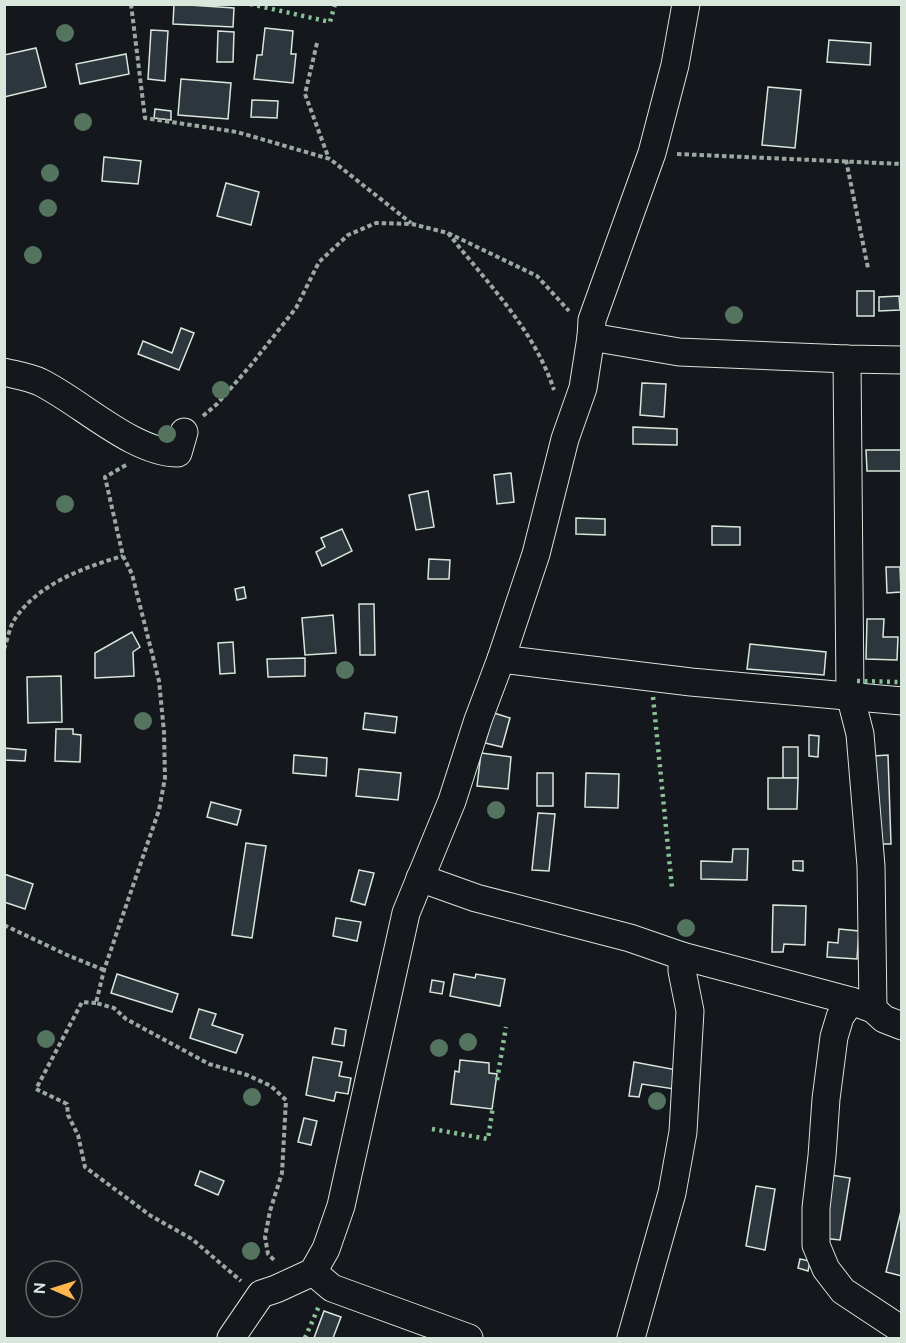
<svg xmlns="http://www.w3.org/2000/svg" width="906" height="1343" viewBox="0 0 906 1343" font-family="Ubuntu,sans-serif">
	<rect width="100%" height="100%" fill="#14181c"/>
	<!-- building -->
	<g fill="#2c363c" stroke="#d8e6dc" stroke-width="1.5">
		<path d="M174,4l60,4 -1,19 -60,-3z"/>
		<path d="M265,28l28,3 -2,23h5l-3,29 -39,-4 3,-24h5z"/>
		<path d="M151,30l17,1 -3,50 -17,-2z"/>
		<path d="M218,31l16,1 -1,30h-16z"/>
		<path d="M829,40l42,3 -1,22 -43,-3z"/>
		<path d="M36,48l10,39 -42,10v-42z"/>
		<path d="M126,54l3,20 -49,10 -4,-20z"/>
		<path d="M181,79l50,4 -3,36 -50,-4z"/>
		<path d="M768,87l33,3 -6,58 -33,-3z"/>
		<path d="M252,100l26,1 -1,17 -26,-1z"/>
		<path d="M155,109l16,2v9l-17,-2z"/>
		<path d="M104,157l37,4 -3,23 -36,-3z"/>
		<path d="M226,183l33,9 -8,33 -34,-9z"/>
		<rect x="857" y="291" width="17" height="25"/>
		<path d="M899,296l1,14 -21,1v-14z"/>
		<path d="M181,328l13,5 -15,37 -41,-16 5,-13 29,12z"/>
		<path d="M642,383l24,1 -2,33 -24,-2z"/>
		<path d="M633,427l44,2v16l-44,-1z"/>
		<path d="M866,450h36v21h-35z"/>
		<path d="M511,473l3,29 -17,2 -3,-29z"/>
		<path d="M428,491l6,36 -18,3 -7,-35z"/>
		<path d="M576,518l29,1v16l-29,-1z"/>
		<path d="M712,526l28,1v18h-28z"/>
		<path d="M342,529l10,22 -30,15 -6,-14 9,-5 -4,-9z"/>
		<path d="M429,559l21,1 -1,19h-21z"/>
		<path d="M886,567h14l1,25 -14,1z"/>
		<path d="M244,587l2,11 -9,2 -2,-11z"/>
		<path d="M359,604h15l1,51h-15z"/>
		<path d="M333,615l3,38 -31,2 -3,-37z"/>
		<path d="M867,619h17l-1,18h15l-1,23 -31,-1z"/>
		<path d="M132,632l8,15 -7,5 1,24 -39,2v-25z"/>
		<path d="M233,642l2,31 -15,1 -2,-31z"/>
		<path d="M750,644l76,8 -2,23 -77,-6z"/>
		<path d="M305,658v18l-37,1 -1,-18z"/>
		<path d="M61,676l1,46 -34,1 -1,-46z"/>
		<path d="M365,713l32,4 -2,16 -32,-4z"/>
		<path d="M494,713l16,5 -8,29 -17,-4z"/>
		<path d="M56,729h17v5l8,1 -1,27 -25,-1z"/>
		<path d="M809,735l10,1 -1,21 -9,-1z"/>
		<rect x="783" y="747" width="15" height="31"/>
		<path d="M4,748l22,2 -1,11 -21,-1z"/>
		<path d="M481,753l30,4 -3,32 -31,-3z"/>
		<path d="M294,755l33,3 -1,18 -33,-3z"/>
		<path d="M888,755l3,89h-15l-3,-88z"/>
		<path d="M359,769l42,4 -3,27 -42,-4z"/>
		<rect x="537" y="773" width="16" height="33"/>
		<path d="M586,773l33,1 -1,34 -33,-1z"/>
		<path d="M768,778h30l-1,31h-29z"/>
		<path d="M211,802l30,8 -4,15 -30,-8z"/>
		<path d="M538,813l17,1 -6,57 -17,-1z"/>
		<path d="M246,843l20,3 -14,92 -20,-3z"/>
		<path d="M733,849h15l-1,31 -46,-1v-18l31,1z"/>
		<path d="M793,861h10v10l-10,-1z"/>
		<path d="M359,870l15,3 -9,32 -14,-4z"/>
		<path d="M4,874l29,10 -8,25 -21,-7z"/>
		<path d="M773,905l33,1 -1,39 -21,-1 -1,8h-11z"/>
		<path d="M336,918l25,4 -4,19 -24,-5z"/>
		<path d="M839,929l20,2 -2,28 -30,-2 1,-15 10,1z"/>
		<path d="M117,974l61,20 -6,18 -61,-19z"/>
		<path d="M454,974l21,4 1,-4 29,5 -5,27 -50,-10z"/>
		<path d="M432,980l12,2 -2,12 -12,-2z"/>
		<path d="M199,1009l17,5 -4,11 31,10 -7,18 -46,-15z"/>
		<path d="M335,1028l11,2 -2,16 -12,-2z"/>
		<path d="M313,1057l29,5 -3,14 12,2 -3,16 -12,-2 -2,9 -28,-6z"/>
		<path d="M460,1060l29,3v10l8,1 -5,35 -41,-5 4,-33 4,1z"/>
		<path d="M634,1062l43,8 -3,19 -32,-5 -3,13 -10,-1z"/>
		<path d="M304,1118l13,3 -6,24 -13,-3z"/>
		<path d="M200,1171l24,10 -6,14 -23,-10z"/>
		<path d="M831,1175l19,3 -10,62 -18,-2z"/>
		<path d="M756,1186l19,3 -10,61 -19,-4z"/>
		<path d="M902,1207v69l-16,-4z"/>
		<path d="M800,1259l10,2 -2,10 -10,-3z"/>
		<path d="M324,1311l17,6 -8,21h-19z"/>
	</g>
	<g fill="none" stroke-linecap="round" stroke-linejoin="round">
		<!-- minor casing -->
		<g stroke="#d8e6dc" stroke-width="29">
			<g id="minor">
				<path d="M591,337l88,15 168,7 55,1"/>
				<path d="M847,359l3,336 10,39 11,132 2,143"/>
				<path d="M4,372c12,3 25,5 36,10 41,20 93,71 138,71l6,-21"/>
				<path d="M501,659l190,23 211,19"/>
				<path d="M420,878l56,20 154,40 52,18 169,45 22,8 11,10 18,7"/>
				<path d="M851,1001l-11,16 -6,20 -8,62 -4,57 -6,52v37l10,24 17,22 59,39"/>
				<path d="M313,1272l19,16 137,50"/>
				<path d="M231,1338l30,-44 15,-5 37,-17 13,-23 15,-43 65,-293 46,-112 26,-81 23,-61 35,-105 29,-115 18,-51 8,-51 1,-17 60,-167 23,-88 11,-61"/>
				<path d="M631,1338l41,-145 11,-61 7,-121 -8,-40v-15"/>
			</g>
		</g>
		<!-- path -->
		<g stroke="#9da8a2" stroke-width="4" stroke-dasharray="4.5 3" stroke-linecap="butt">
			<path d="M131,4l14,114 92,14 93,27 81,64"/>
			<path d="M317,43l-12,51 24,65"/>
			<path d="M677,154l225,10"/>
			<path d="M846,160l22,108"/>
			<path d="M448,233c39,50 86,96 106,157"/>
			<path d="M203,416l14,-12 34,-39 45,-57 23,-46 29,-27 28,-12 36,1 36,9 89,43 32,35"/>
			<path d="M126,465l-21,12 18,79 9,18 27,107 5,51 1,46 -6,32 -55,160 -8,33 18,5 12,11 83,45 38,11 24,11 15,14 -4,73 -12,38 -5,26 3,17 8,8"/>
			<path d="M4,649c3,-8 5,-19 9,-27 22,-37 71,-55 110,-66"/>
			<path d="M4,925l63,30 37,15"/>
			<path d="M96,1003l-14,-1 -46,87 31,15 1,11 10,20 7,32 66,49 41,23 49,42"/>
		</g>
		<!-- minor -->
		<use href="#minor" stroke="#14181c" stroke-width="27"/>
		<!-- hedge -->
		<g stroke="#8ac095" stroke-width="4.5" stroke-dasharray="3 4.5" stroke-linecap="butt">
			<path d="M250,4l80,18 5,-18"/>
			<path d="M857,681l42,1"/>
			<path d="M653,697l19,191"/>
			<path d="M497,1080l9,-53"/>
			<path d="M432,1129l56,10 5,-33"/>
			<path d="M305,1338l14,-32"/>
		</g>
	</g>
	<!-- trees -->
	<g fill="#55745f">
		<circle cx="65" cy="33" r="9"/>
		<circle cx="83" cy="122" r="9"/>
		<circle cx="50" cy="173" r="9"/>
		<circle cx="48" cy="208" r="9"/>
		<circle cx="33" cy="255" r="9"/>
		<circle cx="734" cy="315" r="9"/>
		<circle cx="221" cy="390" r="9"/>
		<circle cx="167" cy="434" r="9"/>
		<circle cx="65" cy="504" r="9"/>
		<circle cx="345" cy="670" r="9"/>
		<circle cx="143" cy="721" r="9"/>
		<circle cx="496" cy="810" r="9"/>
		<circle cx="686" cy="928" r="9"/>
		<circle cx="46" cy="1039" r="9"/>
		<circle cx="468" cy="1042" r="9"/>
		<circle cx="439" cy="1048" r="9"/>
		<circle cx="252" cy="1097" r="9"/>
		<circle cx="657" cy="1101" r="9"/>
		<circle cx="251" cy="1251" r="9"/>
	</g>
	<!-- border -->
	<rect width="906" height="1343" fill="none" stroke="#d8e6dc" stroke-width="12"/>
	<!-- north arrow -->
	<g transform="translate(54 1289) rotate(273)"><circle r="28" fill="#14181c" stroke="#626a69" stroke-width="1.5"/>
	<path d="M0-4.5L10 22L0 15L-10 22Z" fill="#ffb74d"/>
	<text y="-9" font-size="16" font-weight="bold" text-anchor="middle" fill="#d8e6dc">N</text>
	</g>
</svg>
